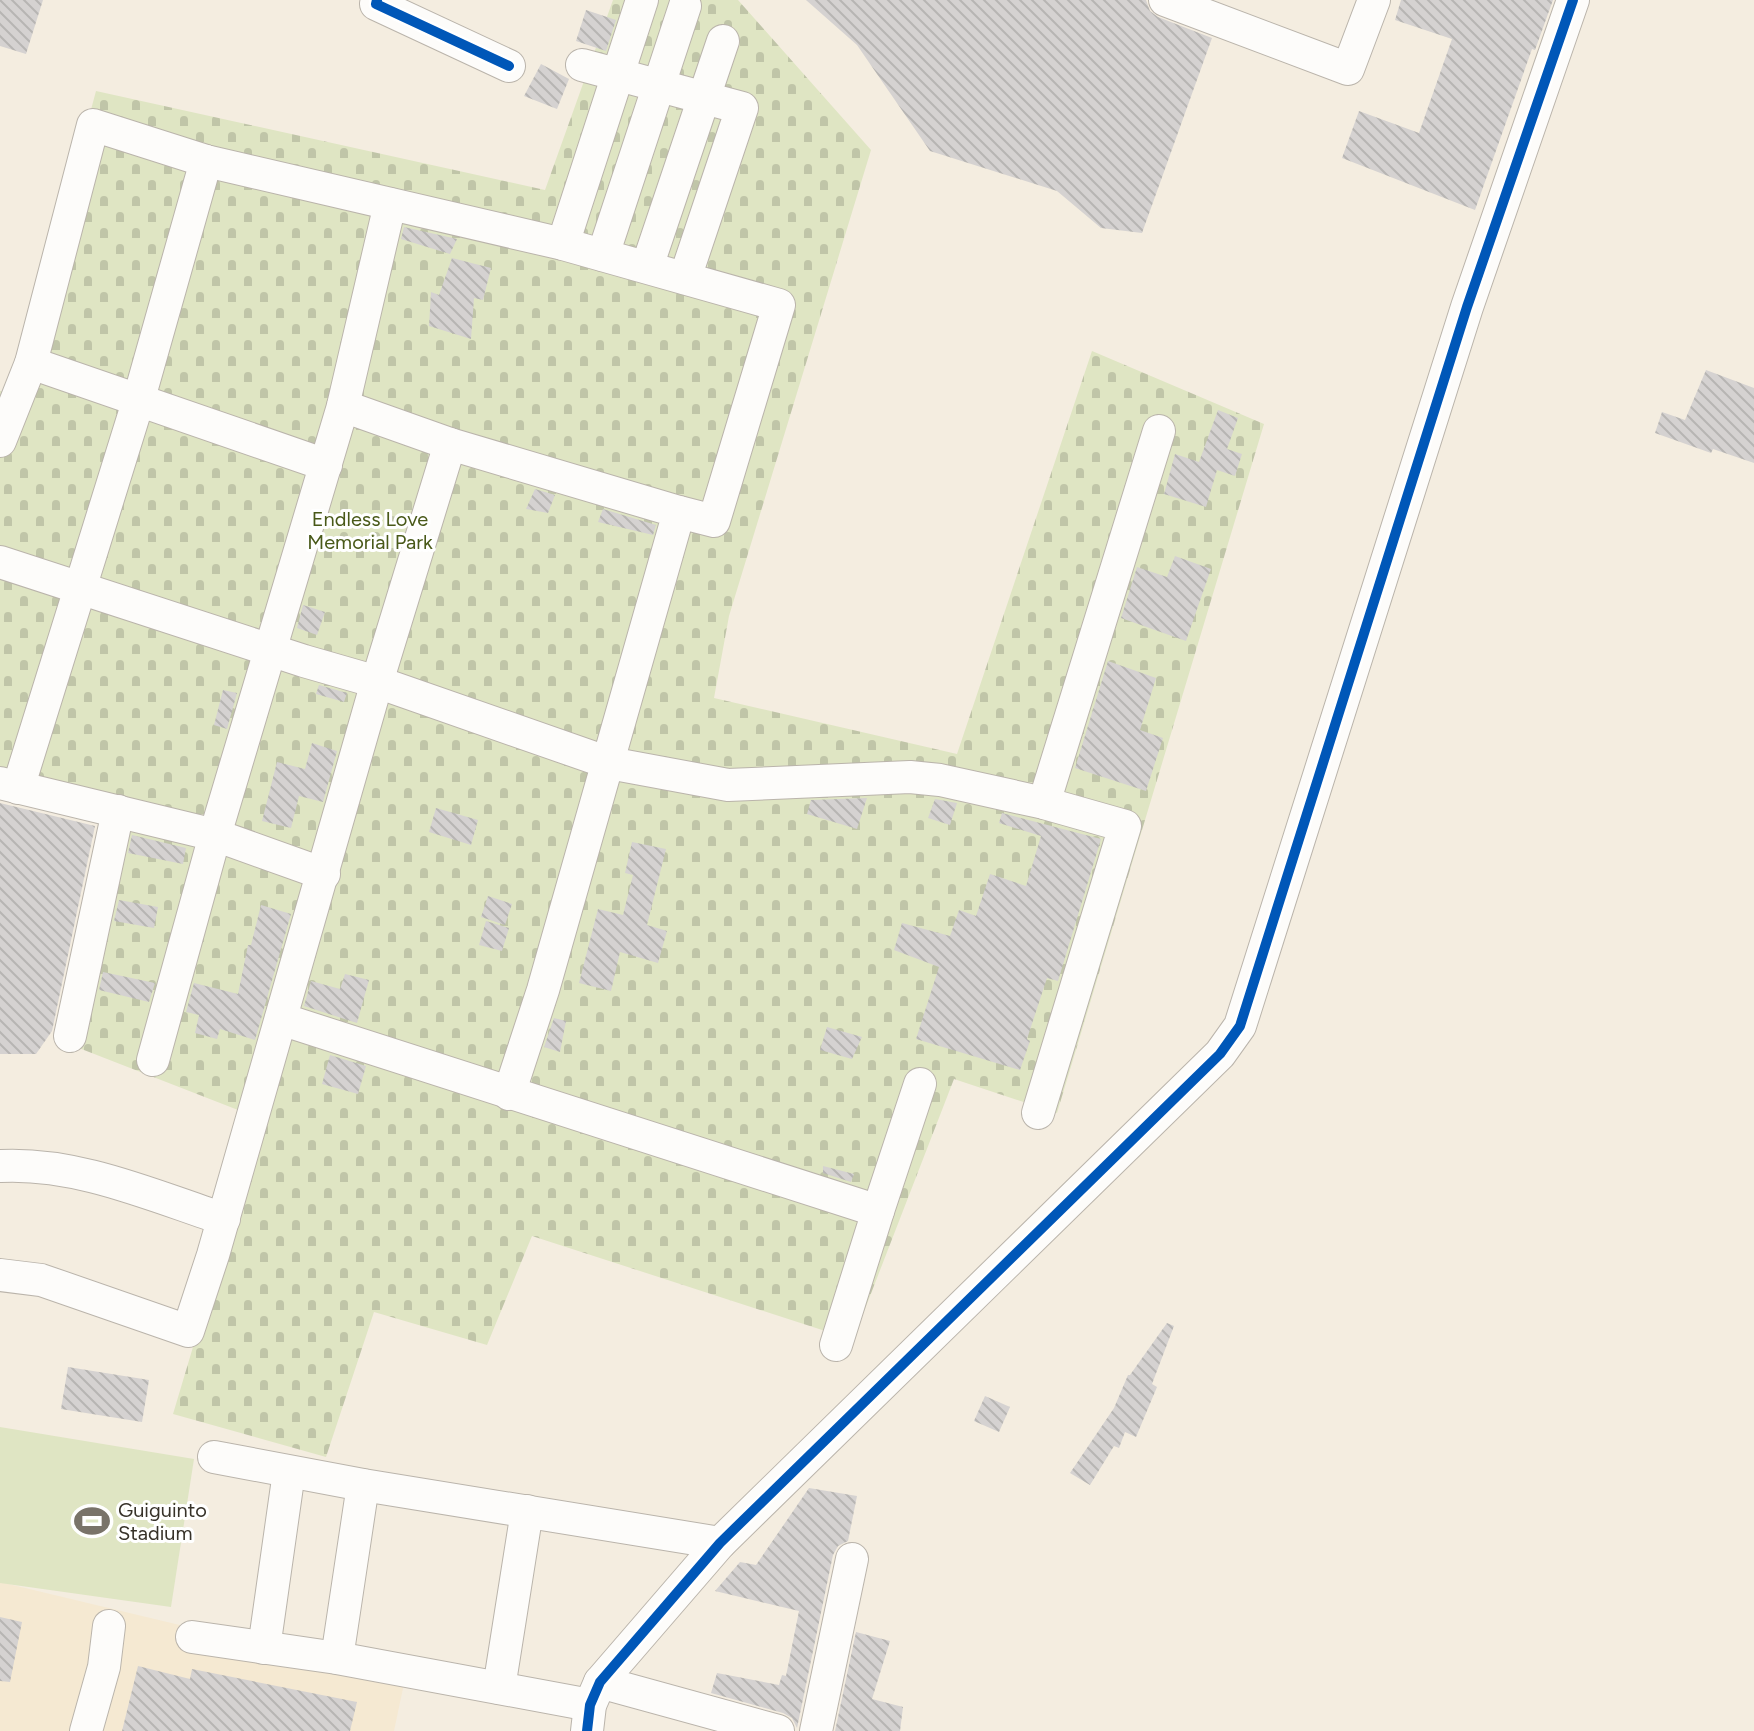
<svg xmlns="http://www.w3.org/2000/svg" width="1754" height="1731" viewBox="0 0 1754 1731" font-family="Figtree,sans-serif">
	<defs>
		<pattern id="cemetery-stones" width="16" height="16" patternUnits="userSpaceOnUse" patternTransform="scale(2)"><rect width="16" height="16" fill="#dfe5c3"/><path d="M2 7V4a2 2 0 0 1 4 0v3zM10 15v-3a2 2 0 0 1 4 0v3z" fill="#c0c5a8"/></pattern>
		<pattern id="building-back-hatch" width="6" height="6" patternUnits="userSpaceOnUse" patternTransform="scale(2)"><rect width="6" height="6" fill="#d5d2d1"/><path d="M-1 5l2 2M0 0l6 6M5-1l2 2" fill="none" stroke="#b7b5b3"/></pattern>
	</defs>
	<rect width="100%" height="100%" fill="#f4ede0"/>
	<!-- built -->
	<path fill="#f5e9d2" d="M0,1582l405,97 -11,52h-394z"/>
	<!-- cemetery -->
	<path fill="url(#cemetery-stones)" d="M613,0h125l133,150 -142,466 -15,82 243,56 135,-403 172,73 -207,689 -103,-34 -101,261 -321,-104 -45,109 -113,-33 -48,145 -153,-43 88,-295 -195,-76 53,-227 -119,-27v-398l15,1 81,-301 449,99z"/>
	<!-- park -->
	<path fill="#dfe5c3" d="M0,1427l194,32 -23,148 -171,-24z"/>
	<!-- building -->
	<g fill="url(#building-back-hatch)">
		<path d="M0,0h43l-17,54 -26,-8z"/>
		<path d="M806,0h340l4,11 8,6 54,21 -70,195 -41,-5 -44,-37 -127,-40 -73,-106z"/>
		<path d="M1401,0h152l-18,50 -3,-1 -57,161 -133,-52 17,-47 60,22 33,-94 -57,-19z"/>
		<path d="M586,10l30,10 -10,31 -30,-10z"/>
		<path d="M541,64l28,15 -12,30 -33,-13z"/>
		<path d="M404,227l53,12 -7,15 -49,-15z"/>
		<path d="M452,258l39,10 -8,32 -9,-2 -3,41 -42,-13 2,-34 8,3z"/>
		<path d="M1706,370l48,18v75l-41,-14 -2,4 -56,-20 7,-21 23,8z"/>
		<path d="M1218,410l20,8 -11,31 15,5 -7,22 -18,-6 -11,37 -42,-13 11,-40 24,8z"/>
		<path d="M535,489l20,6 -7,18 -22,-4z"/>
		<path d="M603,509l53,16 -3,10 -55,-13z"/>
		<path d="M1175,556l36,13 -25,72 -65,-23 16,-51 30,10z"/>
		<path d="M303,605l22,7 -8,23 -20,-7z"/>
		<path d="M1108,661l48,17 -16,52 23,8 -17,53 -71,-23z"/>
		<path d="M319,685l28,8 -3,9 -28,-8z"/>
		<path d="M223,690l14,3 -10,36 -13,-4z"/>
		<path d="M312,743l25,8 -14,51 -24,-6 -8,32 -29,-7 15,-59 28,7z"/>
		<path d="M867,798l-10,31 -50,-15 4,-14z"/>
		<path d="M935,799l22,4 -7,22 -22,-7z"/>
		<path d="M0,803l95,23 -43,205 -16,23h-36z"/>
		<path d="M436,808l42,12 -7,25 -42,-13z"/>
		<path d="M1002,813l99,26 -43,142 -11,-3 -20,61 3,2 -10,29 -104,-31 23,-72 -45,-17 8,-27 48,13 9,-26 17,6 14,-42 36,12 15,-50 -42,-13z"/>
		<path d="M132,835l54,13 -3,16 -55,-11z"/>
		<path d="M632,842l34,7 -19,76 20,6 -9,32 -38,-11 -9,39 -32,-8 19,-74 25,6 10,-40 -8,-2z"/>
		<path d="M488,896l24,8 -7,21 -24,-8z"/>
		<path d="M119,900l39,7 -4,21 -40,-7z"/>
		<path d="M261,905l30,9 -36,126 -35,-11 -3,10 -22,-6 4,-18 -13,-3 8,-29 44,11 10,-49h3z"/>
		<path d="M486,921l23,7 -7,23 -23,-6z"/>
		<path d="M103,972l52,11 -6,19 -50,-12z"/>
		<path d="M345,974l24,6 -12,43 -53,-17 7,-25 29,8z"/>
		<path d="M554,1018l12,3 -6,31 -16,-5z"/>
		<path d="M827,1027l35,10 -10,22 -32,-9z"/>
		<path d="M330,1055l36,11 -8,28 -36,-10z"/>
		<path d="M823,1166l31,8 -3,8 -28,-9z"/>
		<path d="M1167,1323l7,3 -22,58 5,3 -21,50 -11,-5 -6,16 -5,-2 -24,39 -20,-12 44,-65 14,-33h2z"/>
		<path d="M68,1367l81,13 -7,42 -81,-13z"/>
		<path d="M985,1396l25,11 -11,25 -25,-11z"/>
		<path d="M809,1488l48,8 -9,45 -10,5 -5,9 -36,173 -5,-10 -9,-5 -72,-20 6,-20 62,12 3,-10 4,1 13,-65 -84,-20 25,-29 16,3z"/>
		<path d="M0,1617l22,5 -12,60 -10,-1z"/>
		<path d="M856,1632l34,9 -18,58 31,8 -3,24h-65z"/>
		<path d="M138,1666l52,13 2,-10 165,33 -7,29h-228z"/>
	</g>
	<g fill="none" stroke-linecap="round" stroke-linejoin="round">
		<!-- minor casing -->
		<g stroke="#bab4ab" stroke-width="34">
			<g id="minor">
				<path d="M377,0l-1,4 133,62"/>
				<path d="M1165,0l183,69 26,-69"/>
				<path d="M582,65l160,43 -57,170"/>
				<path d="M563,244l79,-244"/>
				<path d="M603,255l82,-249"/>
				<path d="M647,267l76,-226"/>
				<path d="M31,363l295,102"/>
				<path d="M343,406l107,38 229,68 -136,478 -34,104"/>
				<path d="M0,441l31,-78 62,-238 113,36 357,83 216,61 -65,216 -35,-9"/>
				<path d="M0,562l304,99 73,21 232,81 119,22 182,-8 30,3 104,23 81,23 -87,287"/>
				<path d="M0,783l215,52 109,39"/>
				<path d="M18,788l120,-386 68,-241"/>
				<path d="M1044,803l115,-372"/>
				<path d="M281,1019l597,192 -42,134"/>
				<path d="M70,1036l48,-225"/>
				<path d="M153,1060l62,-225 128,-429 47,-202"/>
				<path d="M0,1166c77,-4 151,29 224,53"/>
				<path d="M878,1211l42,-127"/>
				<path d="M0,1275l41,5 147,51 25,-76 164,-573 73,-238"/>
				<path d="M214,1457l149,28 357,58"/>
				<path d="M192,1637l145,21 253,47"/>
				<path d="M264,1648l25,-176"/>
				<path d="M337,1658l26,-173"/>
				<path d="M600,1682l178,49"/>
				<path d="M499,1688l28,-177"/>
				<path d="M86,1731l18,-64 5,-41"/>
				<path d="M587,1731l3,-26 10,-23 120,-139 500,-489 20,-28 227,-719 106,-307"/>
				<path d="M816,1731l36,-172"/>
			</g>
		</g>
		<!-- minor -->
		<use href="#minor" stroke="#fdfcfa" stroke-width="32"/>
		<!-- cycleway casing -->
		<g stroke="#fff" stroke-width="15">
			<g id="cycleway">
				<path d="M377,0l-1,4 133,62"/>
				<path d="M587,1731l3,-26 10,-23 120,-139 500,-489 20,-28 227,-719 106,-307"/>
			</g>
		</g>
		<!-- cycleway -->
		<use href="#cycleway" stroke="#0057b8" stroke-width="10"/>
	</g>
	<!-- icons -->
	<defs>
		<g id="stadium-bare" transform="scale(2.76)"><path d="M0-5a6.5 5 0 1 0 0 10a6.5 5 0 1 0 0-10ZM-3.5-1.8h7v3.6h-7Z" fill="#797369" stroke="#fff" stroke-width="2.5" paint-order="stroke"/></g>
	</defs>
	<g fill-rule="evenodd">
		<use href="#stadium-bare" x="92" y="1521"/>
	</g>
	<g text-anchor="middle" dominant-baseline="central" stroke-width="6" stroke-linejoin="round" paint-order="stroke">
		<!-- park labels -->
		<g font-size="20" fill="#495919" stroke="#fff">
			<text x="370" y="519">Endless Love<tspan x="370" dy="23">Memorial Park</tspan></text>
		</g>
		<!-- poi labels -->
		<g font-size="20" fill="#373229" stroke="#fff" text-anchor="start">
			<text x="118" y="1510">Guiguinto<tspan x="118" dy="23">Stadium</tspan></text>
		</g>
	</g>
</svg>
